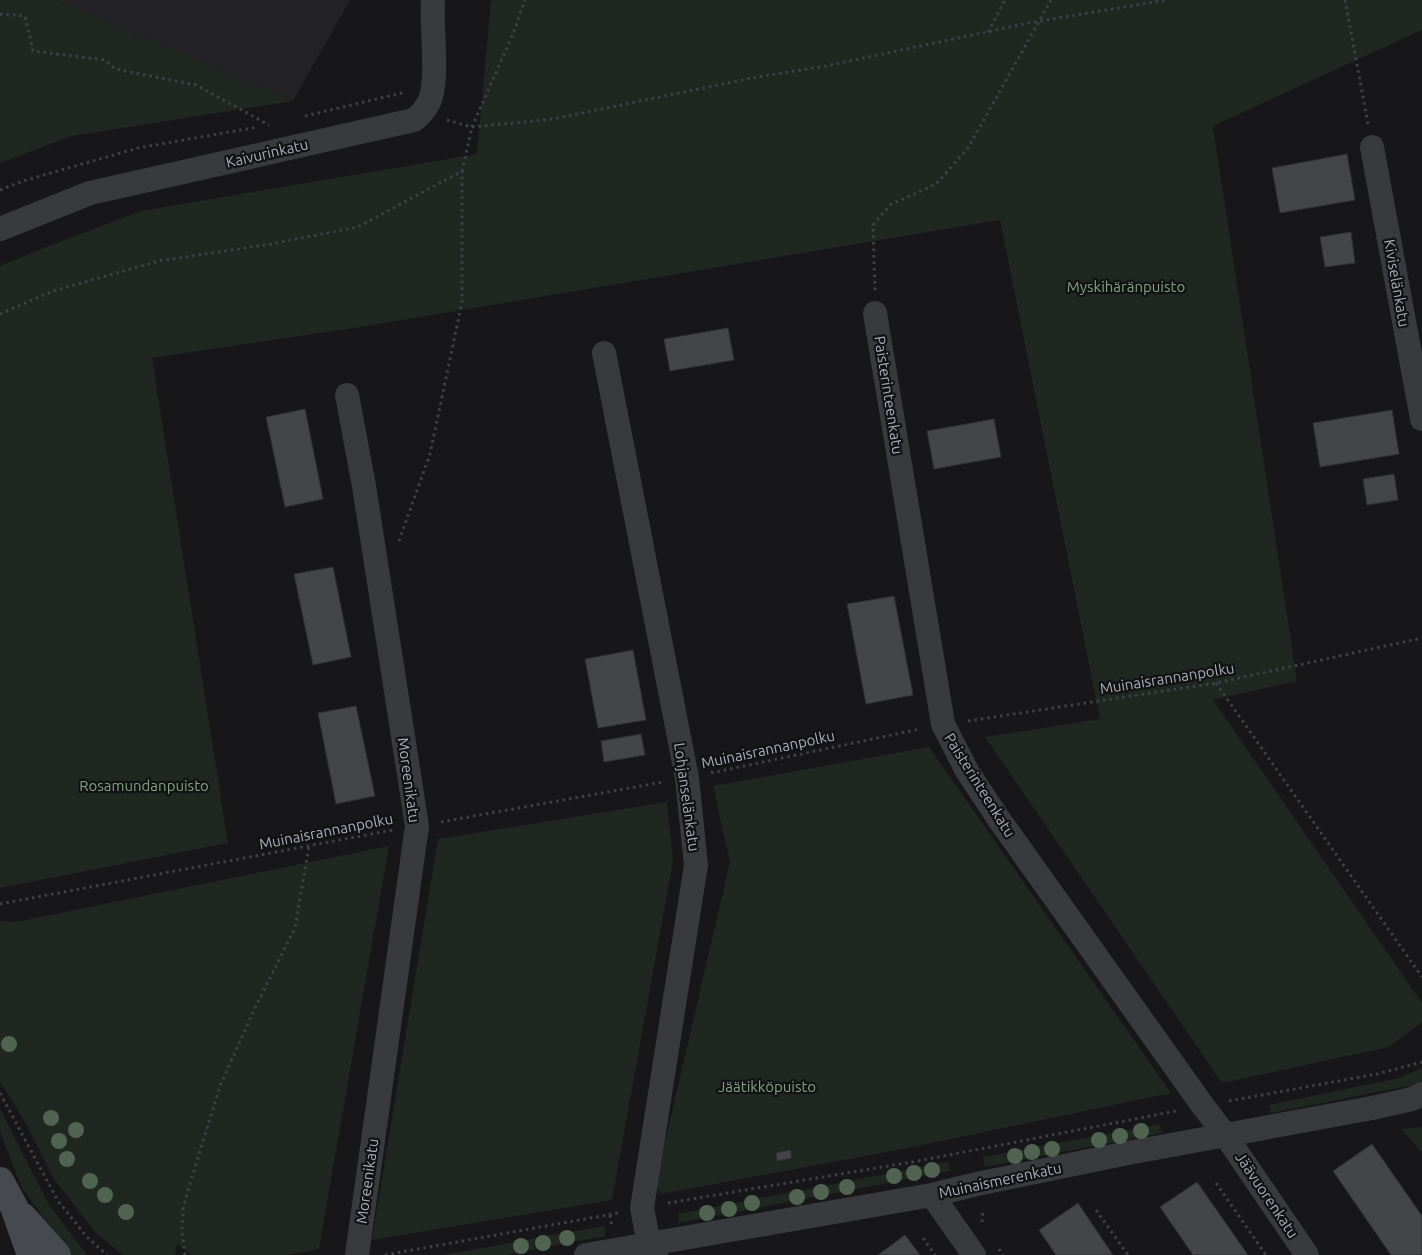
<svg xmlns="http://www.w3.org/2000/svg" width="1422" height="1255" viewBox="0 0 1422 1255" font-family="Ubuntu,sans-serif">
	<rect width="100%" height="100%" fill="#171719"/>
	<!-- built -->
	<path fill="#232326" d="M56,0h294l-57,101z"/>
	<!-- green -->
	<g fill="#1f2720">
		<path d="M0,0h56l237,101 -221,35 -72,27z"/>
		<path d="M491,0h931v30l-209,96 84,555 -84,19 209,303v19l-33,25 -167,36 -237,-346 115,-18 -100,-499 -646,108 -202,30 76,485 -228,45v-622l46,-19 95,-36 336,-57z"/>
		<path d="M929,747l242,346 -263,55 -247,46 -6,-9 75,-323 -17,-76z"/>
		<path d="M667,802l6,59 -61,339 -240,40 66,-401z"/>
		<path d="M389,846l-70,403 -31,6h-97l-14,-12 -2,12h-52l-27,-22 -42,-54 -26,-52 -28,-45v-161l16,1z"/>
		<path d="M1422,1068v13l-4,3 -147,29 -2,-8 130,-27z"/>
		<path d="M0,1109l48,94 39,52h-16l-49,-67 -22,-56z"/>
		<path d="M1159,1124l3,9 -177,34 -2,-10z"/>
		<path d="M1422,1127v25l-21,-23z"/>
		<path d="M948,1162l2,9 -271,52 -1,-9z"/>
		<path d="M604,1226l2,10 -101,19h-62z"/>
	</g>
	<!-- building -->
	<g fill="#444549" stroke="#313135">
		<path d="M1347,154l8,46 -75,13 -8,-45z"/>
		<path d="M1351,232l4,31 -30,4 -5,-30z"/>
		<path d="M728,328l6,32 -64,11 -6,-32z"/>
		<path d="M305,409l18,90 -38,8 -19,-90z"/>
		<path d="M1392,410l7,44 -79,13 -7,-44z"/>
		<path d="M994,419l7,38 -67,12 -7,-38z"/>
		<path d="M1394,474l4,26 -31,5 -4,-26z"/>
		<path d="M333,567l18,90 -38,8 -19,-91z"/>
		<path d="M894,596l19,99 -47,9 -19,-100z"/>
		<path d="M633,650l13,70 -48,8 -13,-69z"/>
		<path d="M356,706l19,90 -39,8 -18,-91z"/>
		<path d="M641,734l4,21 -41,7 -3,-21z"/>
		<path d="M1372,1144l50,72v39h-31l-58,-84z"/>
		<path d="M790,1150l2,8 -15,3 -1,-8z"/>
		<path d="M1197,1182l51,73h-55l-33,-48z"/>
		<path d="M1078,1203l35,52h-57l-17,-25z"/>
		<path d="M905,1235l15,20h-42z"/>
	</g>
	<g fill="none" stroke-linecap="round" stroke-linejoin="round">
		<!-- path -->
		<g stroke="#3e4145" stroke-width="3" stroke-dasharray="2.5 4" stroke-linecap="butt">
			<path d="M1345,0l23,124"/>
			<path d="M0,14l25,2 8,35 72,9 10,9 81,16 73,40"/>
			<path d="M988,32l17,-32"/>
			<path d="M305,116l101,-24"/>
			<path d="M447,120l25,7 81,-8 204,-42 69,-11 208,-44 132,-22"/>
			<path d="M0,190l23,-9 115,-33 120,-21"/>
			<path d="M875,290l-2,-65 17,-20 46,-21 32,-36 83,-148"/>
			<path d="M0,314l53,-23 106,-30 112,-17 87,-17 104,-56 10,-44 41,-93 12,-34"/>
			<path d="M399,541l31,-87 32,-152v-131"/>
			<path d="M1216,683l206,294"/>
			<path d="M968,721l248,-38 206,-45"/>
			<path d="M711,773l209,-44"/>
			<path d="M441,822l222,-40"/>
			<path d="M0,904l393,-74"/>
			<path d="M0,1093l58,108 29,36 20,18"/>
			<path d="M1229,1101l148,-27 45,-12"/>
			<path d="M1216,1183l50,72"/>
			<path d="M668,1203l250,-42 258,-50"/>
			<path d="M1096,1210l32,45"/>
			<path d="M610,1215l2,12"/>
			<path d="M982,1222l1,-13"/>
			<path d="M923,1238l12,17"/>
			<path d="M999,1249l4,6"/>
			<path d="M185,1255l-3,-24 1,-22 6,-22 31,-101 35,-78 40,-80 14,-82"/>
			<path d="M385,1255l233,-42"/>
		</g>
		<!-- street -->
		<g stroke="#383a3e" stroke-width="24">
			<path d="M1372,147l50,272"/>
			<path d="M0,229l90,-36 324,-73c6,-5 12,-11 15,-18 10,-20 2,-76 4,-102"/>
			<path d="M875,313l68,411 24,47 31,47 205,288 23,30 81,119"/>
			<path d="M604,353l83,425 9,87 -54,343 7,36 7,11"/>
			<path d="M347,395l17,91 53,340 -60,429"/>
			<path d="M932,1195l42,60"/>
			<path d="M586,1255l346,-60 45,-11 151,-31 244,-45 40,-9 10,-5"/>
		</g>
		<!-- secondary -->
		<g stroke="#46494e" stroke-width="28">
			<path d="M0,1181l14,26 17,48"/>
			<path d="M23,1217l34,38"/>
		</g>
	</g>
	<!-- trees -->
	<g fill="#516452">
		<circle cx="9" cy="1044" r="8"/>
		<circle cx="51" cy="1118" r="8"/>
		<circle cx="76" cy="1130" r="8"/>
		<circle cx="1141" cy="1131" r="8"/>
		<circle cx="1120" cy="1136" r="8"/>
		<circle cx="1099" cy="1140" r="8"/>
		<circle cx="59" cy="1141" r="8"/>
		<circle cx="1052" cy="1149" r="8"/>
		<circle cx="1032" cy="1152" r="8"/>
		<circle cx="1015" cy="1156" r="8"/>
		<circle cx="67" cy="1159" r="8"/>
		<circle cx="932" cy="1170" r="8"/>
		<circle cx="914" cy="1173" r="8"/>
		<circle cx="894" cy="1176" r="8"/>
		<circle cx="90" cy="1181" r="8"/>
		<circle cx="847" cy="1187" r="8"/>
		<circle cx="821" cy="1192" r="8"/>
		<circle cx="105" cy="1195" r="8"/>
		<circle cx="797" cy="1197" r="8"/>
		<circle cx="752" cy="1203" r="8"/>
		<circle cx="729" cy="1209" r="8"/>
		<circle cx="126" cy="1212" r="8"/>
		<circle cx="707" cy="1213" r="8"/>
		<circle cx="567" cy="1238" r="8"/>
		<circle cx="543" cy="1243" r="8"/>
		<circle cx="521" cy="1246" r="8"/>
	</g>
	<g text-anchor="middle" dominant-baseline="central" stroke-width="4.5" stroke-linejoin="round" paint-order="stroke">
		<!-- street labels -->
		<g font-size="15" fill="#aaafb9" stroke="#121214">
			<text transform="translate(267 153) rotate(-13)">Kaivurinkatu</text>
			<text transform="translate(1397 283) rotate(80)">Kiviselänkatu</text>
			<text transform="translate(889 395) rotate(81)">Paisterinteenkatu</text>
			<text transform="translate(1167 678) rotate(-9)">Muinaisrannanpolku</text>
			<text transform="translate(768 749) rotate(-12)">Muinaisrannanpolku</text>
			<text transform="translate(409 780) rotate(82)">Moreenikatu</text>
			<text transform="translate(980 785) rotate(58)">Paisterinteenkatu</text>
			<text transform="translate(687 797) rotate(82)">Lohjanselänkatu</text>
			<text transform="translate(326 831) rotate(-11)">Muinaisrannanpolku</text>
			<text transform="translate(1000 1180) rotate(-12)">Muinaismerenkatu</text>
			<text transform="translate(367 1181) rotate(-82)">Moreenikatu</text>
			<text transform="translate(1267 1195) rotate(56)">Jäävuorenkatu</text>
		</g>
		<!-- park labels -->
		<g font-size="15" fill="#81a381" stroke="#121214">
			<text x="1126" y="286">Myskihäränpuisto</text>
			<text x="144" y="785">Rosamundanpuisto</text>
			<text x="767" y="1086">Jäätikköpuisto</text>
		</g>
	</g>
</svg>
